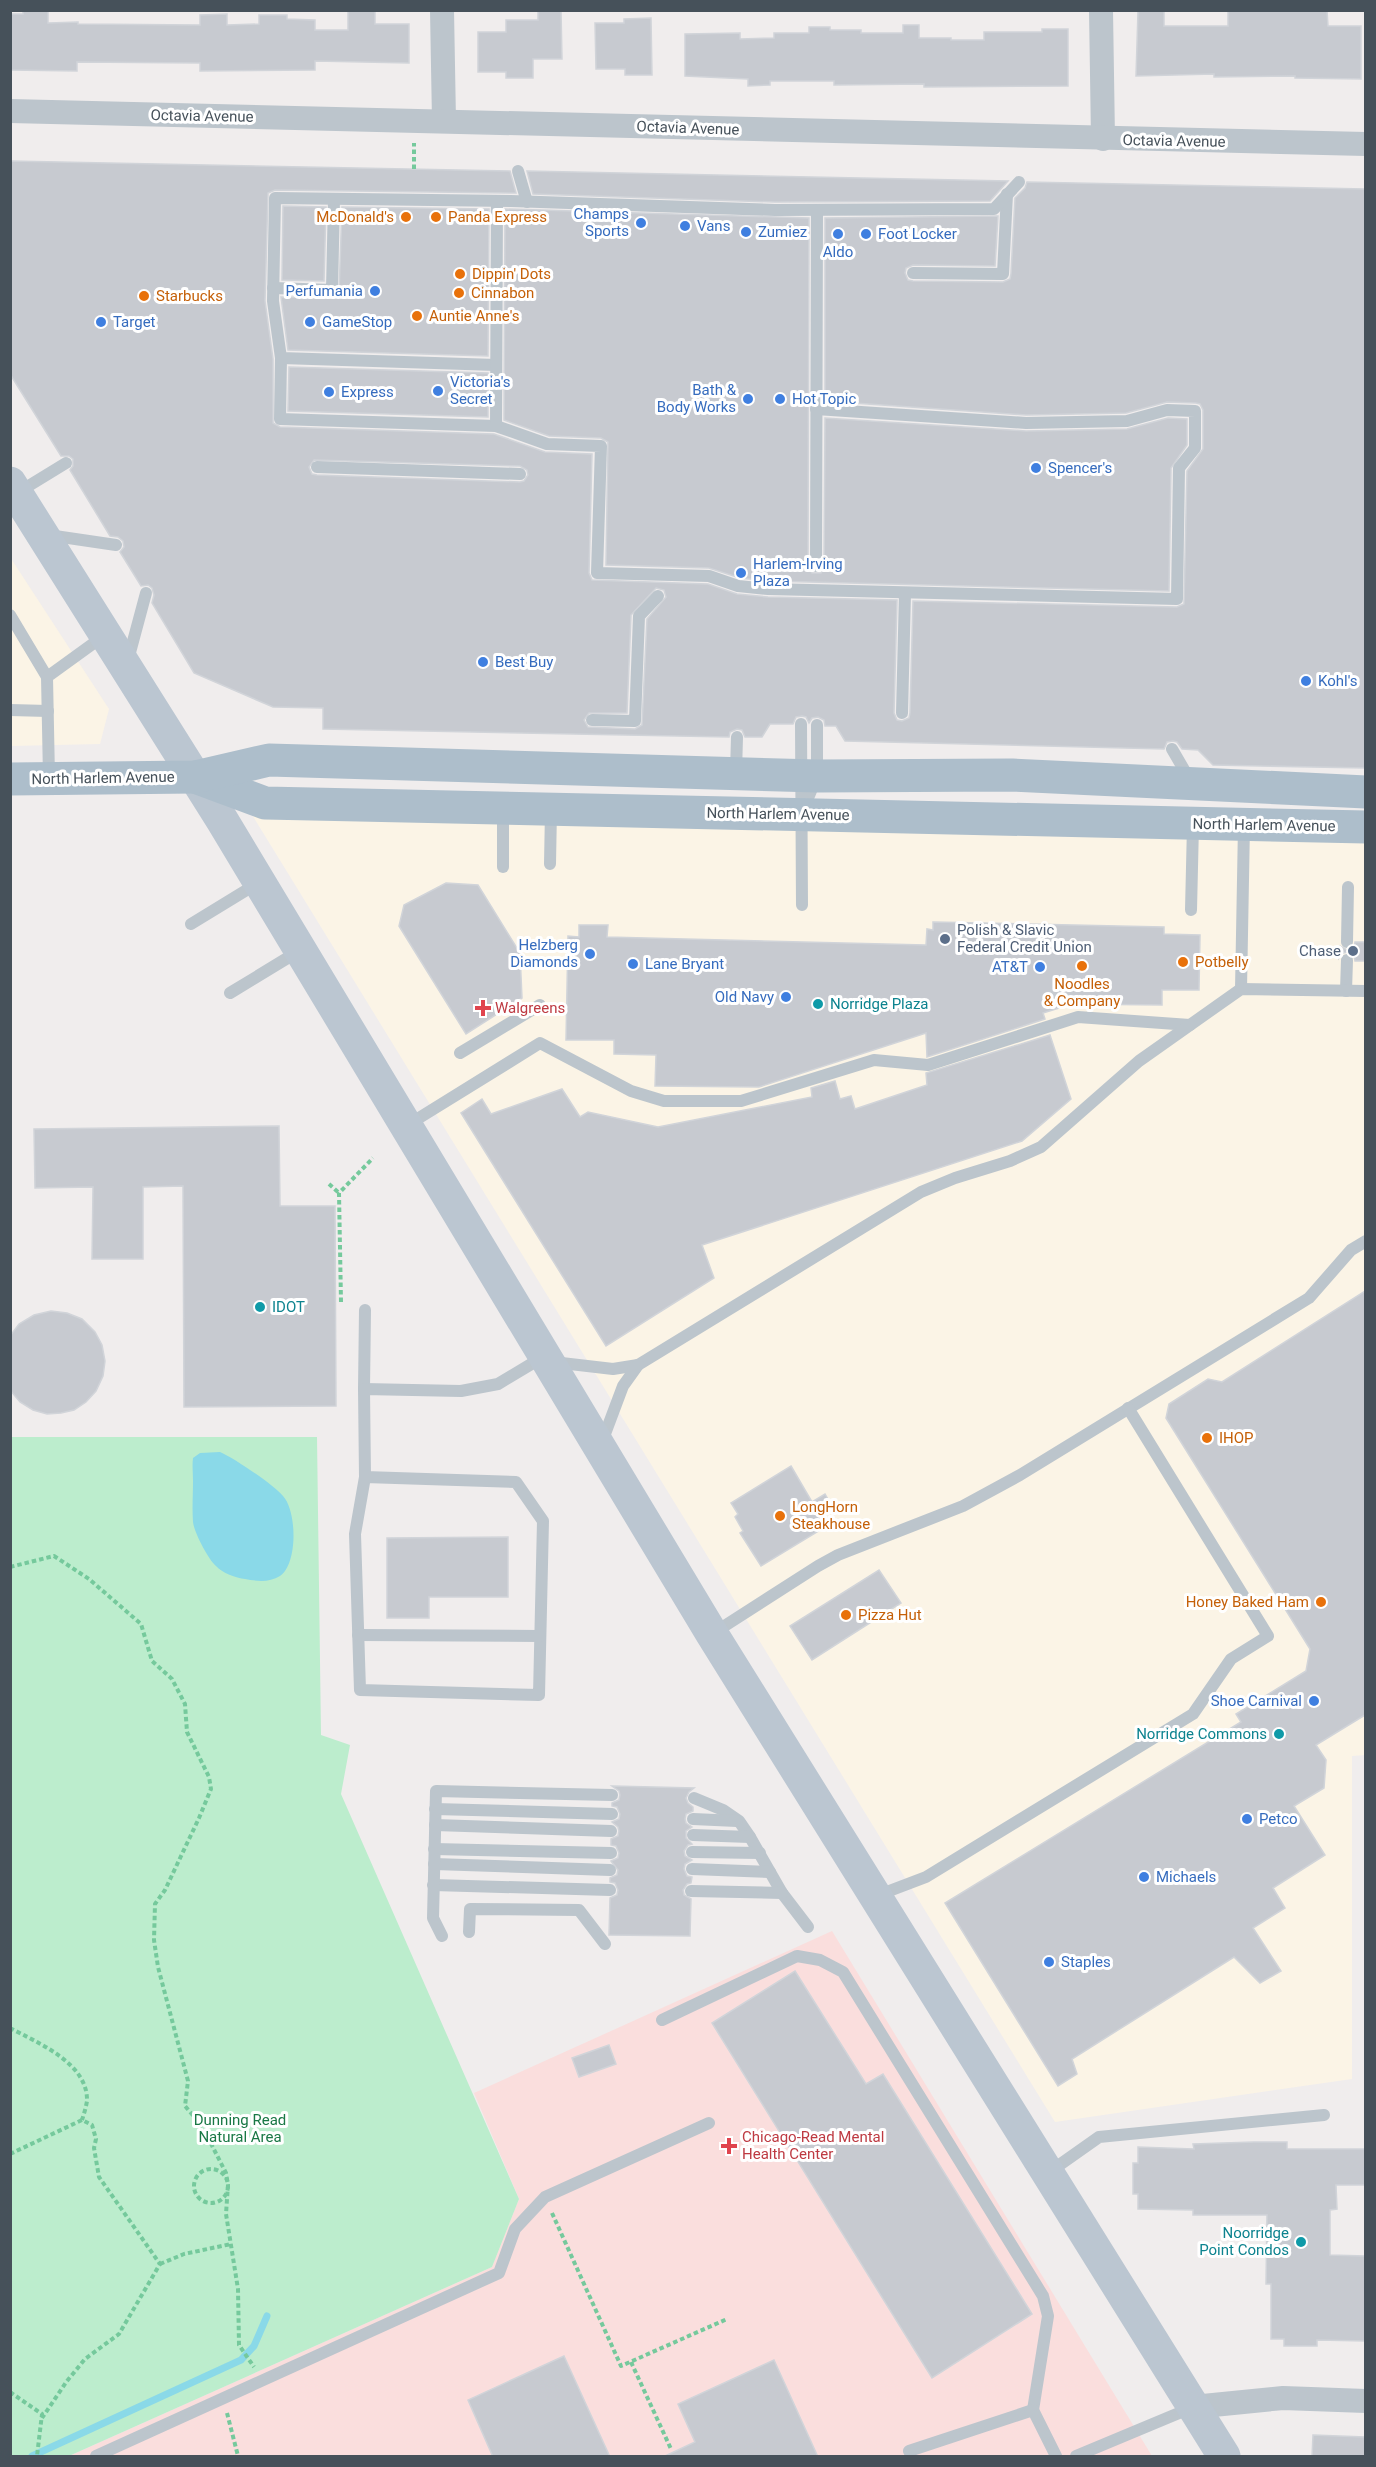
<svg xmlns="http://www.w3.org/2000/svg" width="1376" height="2467" viewBox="0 0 1376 2467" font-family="Roboto,sans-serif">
	<rect width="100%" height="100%" fill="#f0eded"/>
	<!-- commercial -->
	<g fill="#fbf4e6">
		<path d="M10,557l99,152 -9,35 -89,2z"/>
		<path d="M251,813l1114,24 1,918 -14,1v323l-297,43z"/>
	</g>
	<!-- medical -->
	<path fill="#fadedd" d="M832,1931l320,525h-1083l423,-189 27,-68 -45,-106z"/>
	<!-- green -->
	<path fill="#bcedcd" d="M11,1437h306l4,298 29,10 -9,49 178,405 -27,68 -423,189h-58z"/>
	<!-- water -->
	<path fill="#8ad9e8" d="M220,1452c14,6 54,33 63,44 14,15 15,68 -3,80 -11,7 -24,5 -35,3 -9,-1 -23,-6 -29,-13 -8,-7 -22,-34 -23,-44 -1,-14 0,-27 0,-41 0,-8 -1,-15 0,-23l7,-5z"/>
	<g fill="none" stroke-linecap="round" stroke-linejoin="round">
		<!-- stream -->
		<path stroke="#8ad9e8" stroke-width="7" d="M32,2456l209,-96 13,-14 13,-30"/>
	</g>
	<!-- building -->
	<g fill="#c7cad0" stroke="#d1d4d9" stroke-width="1.5" fill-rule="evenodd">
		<path d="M348,10h27v14h34v39l-94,-2v9l-115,1v-8l-123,-1v9l-67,-1v-56h13v-3h25v12l30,-1v2l122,1v-10l27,-1v11l32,-1v-9h28v4l28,1v10h33z"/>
		<path d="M538,10h23l1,49h-29v19h-27v-6h-28v-40h28v-12h32z"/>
		<path d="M1228,10h99l1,16h33v53l-66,-1v-2l-81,1v-3l-78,2 2,-65h26v15h64z"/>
		<path d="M651,18l1,57h-27v-6h-29l-1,-46h29v-4z"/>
		<path d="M903,25h16v13h32v2h33v-8h58v-3h26v57l-144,1v-3l-90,1v-4h-64v4l-22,1v-7l-63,-3v-42l55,-1v6l34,-1v-5h35v-6h21v3h31v3h42z"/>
		<path d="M10,161l500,10 6,22 -241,-3 -7,3 -3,108 8,58v64l7,4 214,7 51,18 47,2 -3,119 3,7 116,4 29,10 31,3 129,3 -3,113 3,7 5,1 7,-3 1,-5 3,-112 264,6 7,-3 3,-133 16,-22v-39l-3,-6 -4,-1 -29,-1 -41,11 -100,2 -201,-14v-183l173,-2 -3,50 -82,-1 -7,3 -1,5 3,7 5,1 90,1 7,-3 1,-5 4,-76 10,-10 2,-6 338,7v579l-152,-3 -15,-15 -16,-1 -5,-7 -4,-1 -6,1 -3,7 -319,-8 -9,-15h-11l-1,-6 -6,-3 -6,1 -3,5 -3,-6 -4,-1 -6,1 -3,7h-23l-8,13h-17l-3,-7 -5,-1 -7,3 -1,5 -406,-8v-21l-50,-1 -79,-34 -42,-70 2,-8 -2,-7 -4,-3 -7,1 -21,-34 4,-5 -1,-6 -5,-4 -8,-1 -40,-66 3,-4v-7l-4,-3h-8l-51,-82zM314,460l206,6 7,4 1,5 -4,6 -4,1 -203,-7 -5,-1 -3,-7zM656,588l8,2 2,7 -19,22 -5,106 -7,4 -47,-2 -4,-7 5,-7h38l4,-98z"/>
		<path d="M527,171l481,10 -18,20 -215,1 -242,-8z"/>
		<path d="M283,206l43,1 -2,74 -42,-1z"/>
		<path d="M342,207l147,2 -1,147 -200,-6 -7,-53 51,1 7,-4z"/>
		<path d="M505,209l304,9 -1,348 4,7h9l3,-7 1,-148 201,13 101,-2 41,-11 19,1v26l-16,23 -2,123 -400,-10 -29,-3 -31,-10 -103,-3 2,-123 -7,-4 -52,-2 -45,-16z"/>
		<path d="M289,367l199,6v44l-200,-6z"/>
		<path d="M446,883l32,2 42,68 2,45 -56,36 -67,-108 5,-21z"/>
		<path d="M933,922l231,5v7l36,1 -1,55h-37v15l-90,-1 -29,9 2,6 -118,38 -1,-24 -167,54 -104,-1 1,-31 -42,-1v-14h-48l2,-104 11,1v-12h29l-1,12 319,8 1,-16 6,1z"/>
		<path d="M1355,942h10v19h-10l-1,-5 -6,-4 -5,1 -4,5 1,-12 7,4 7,-3z"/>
		<path d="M1050,1035l21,64 -49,42 -320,104 12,33 -108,68 -145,-233 21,-14 9,15 71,-25 18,28 8,-5 70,15 154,-30 -1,-9 24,-7 5,18 11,-3 4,13 72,-24 -1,-12z"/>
		<path d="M279,1126l1,80h55l1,200 -152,1 -1,-221 -40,1v72h-51l1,-72 -58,1 -1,-59z"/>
		<path d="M1365,1291v424l-49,30 10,15 -2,28 -30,18 31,49 -52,33 12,20 -32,20 28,43 -21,12 -26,-26 -162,102 5,15 -19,12 -113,-183 296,-181 -5,-8 70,-43 4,-22 -144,-231 3,-14 39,-25 14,3z"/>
		<path d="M51,1311l16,2 15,6 13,13 7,13 3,16 -2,15 -7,15 -10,11 -12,8 -13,3 -14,1 -14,-4 -13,-8 -10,-12v-54l9,-12 15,-9z"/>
		<path d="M791,1466l21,36 13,-8 8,14 -10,6 7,10 -69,42 -21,-33 3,-2 -8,-14 3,-3 -7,-11z"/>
		<path d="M508,1537v60h-79v21h-42v-80z"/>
		<path d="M879,1570l22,33 -89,57 -22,-34z"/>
		<path d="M612,1786l82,2 -5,4 -3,6 2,5 5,4v4l-7,3 -1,5 1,4 6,4 -6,4v7l6,6 -4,1 -4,6 1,5 7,4 -7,4 -1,5 3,7 5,1 -1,6 -4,1 -4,6 1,5 7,4 -1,37 -81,-1 1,-37 7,-3 1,-5 -3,-7 -5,-1v-4l7,-3 1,-5 -7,-9 7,-3 1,-5 -3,-7 -5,-1v-6l7,-3 1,-5 -1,-4 -6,-5 7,-3 1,-5 -3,-7 -5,-1v-3l7,-3 1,-5 -1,-4z"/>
		<path d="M795,1971l71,113 17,-10 149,240 -100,64 -220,-355z"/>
		<path d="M609,2045l7,19 -37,13 -7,-19z"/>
		<path d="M1254,2142h33v7h78v36h-29l1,24 -7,1v45l35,1v85l-48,-1v6h-33v-7h-13v-55h-5l1,-69h-74v-5l-55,-1v-15h-5v-31h5v-16l56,2 -1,-5z"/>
		<path d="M564,2356l46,101h-117l-25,-57z"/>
		<path d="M774,2360l44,97h-155l32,-15 -17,-38z"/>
		<path d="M1313,2435l52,2v20h-53z"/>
	</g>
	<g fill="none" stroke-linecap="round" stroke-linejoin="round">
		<!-- path -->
		<g stroke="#75c99c" stroke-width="4" stroke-dasharray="4.5 3" stroke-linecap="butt">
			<path d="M414,169v-26"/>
			<path d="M329,1184l10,9"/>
			<path d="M341,1302l-2,-109 34,-35"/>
			<path d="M10,1567l44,-11 35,23 52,45 11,37 20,18 13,25 2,28 22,45 2,12 -12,29 -34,72 -10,14 -1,36 4,27 30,114 -3,25 17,20 24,47 2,12 -2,29 12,75 1,56 15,22"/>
			<path d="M10,2028c28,15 78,35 77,73 -1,6 -3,13 -5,19"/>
			<path d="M10,2154l72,-34 10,5 4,14 -2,9 5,29 61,87 -41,70 -34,25 -18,22 -25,37"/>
			<circle cx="211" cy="2186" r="17"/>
			<path d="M552,2213l69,153 106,-47"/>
			<path d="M160,2264l24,-10 47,-10"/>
			<path d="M631,2362l40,87"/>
			<path d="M10,2392l32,22 -5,42"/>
			<path d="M227,2413l11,43"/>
		</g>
		<!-- service -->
		<g stroke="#bcc5cc" stroke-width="12">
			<path d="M518,171l9,31"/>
			<path d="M913,273l90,1 4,-80"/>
			<path d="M273,288l59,2 2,-91"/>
			<path d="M281,358l-1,61 216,7 51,18 54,2 -4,127 112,3 29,10 30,3 409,10 2,-131 16,-20v-37l-28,-1 -40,11 -101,2 -210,-14"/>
			<path d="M496,365l-215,-7 -8,-57 2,-103 236,3 264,9 219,-1 25,-27"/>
			<path d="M496,426l1,-225"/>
			<path d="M317,467l203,7"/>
			<path d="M17,493l49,-30"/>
			<path d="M48,535l68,10"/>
			<path d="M816,566l1,-356"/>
			<path d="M10,615l37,62"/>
			<path d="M128,660l18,-67"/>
			<path d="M10,710l38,1"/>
			<path d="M902,713l3,-120"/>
			<path d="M592,720l43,1 4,-105 19,-20"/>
			<path d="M801,724l1,181"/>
			<path d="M1172,749l18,31"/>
			<path d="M736,772l1,-35"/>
			<path d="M49,777l-2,-100 58,-42"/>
			<path d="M503,808v59"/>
			<path d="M804,808l13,-32v-51"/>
			<path d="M550,864l1,-54"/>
			<path d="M1191,910l2,-85"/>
			<path d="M191,924l67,-41"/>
			<path d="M1347,942l1,-55"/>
			<path d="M1241,989l3,-164"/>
			<path d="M1346,991l1,-31"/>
			<path d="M230,993l69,-42"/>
			<path d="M460,1053l80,-48"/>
			<path d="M406,1126l134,-83 91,48 33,10h77l133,-41 54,5 150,-48 112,8"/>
			<path d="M553,1362l60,7 25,-4 283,-173 34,-14 55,-17 31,-14 98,-86 102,-72 125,2"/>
			<path d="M364,1389l1,-79"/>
			<path d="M602,1442l21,-56 15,-21"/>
			<path d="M365,1477l-10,57 5,156 179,5 4,-174 -27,-39 -151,-5 -1,-88 97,2 37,-7 45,-27"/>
			<path d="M712,1634l106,-68 20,-11 125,-49 57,-31 289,-177 42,-48 15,-9"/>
			<path d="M358,1635l182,1"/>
			<path d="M694,1798l29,12 16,11 11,16 32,56 26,34"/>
			<path d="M435,1809l177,5"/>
			<path d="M693,1819l44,2"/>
			<path d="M435,1825l176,6"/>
			<path d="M693,1835l57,2"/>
			<path d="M434,1849l177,4"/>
			<path d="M692,1852l68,1"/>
			<path d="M434,1864l176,6"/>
			<path d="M692,1869l78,3"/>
			<path d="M433,1885l177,5"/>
			<path d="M691,1891l91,2"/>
			<path d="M876,1896l50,-19 267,-163 38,-55 37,-23 -140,-228"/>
			<path d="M469,1932l1,-23 109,1 26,34"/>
			<path d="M442,1936l-9,-18 3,-127 176,4"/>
			<path d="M662,2020l135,-64 23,4 23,12 200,324 5,20 -15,94"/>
			<path d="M1048,2173l51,-36 225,-22"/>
			<path d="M909,2451l124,-41 23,46"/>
			<path d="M96,2456l403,-183 16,-44 30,-32 164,-74"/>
			<path d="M1076,2456l115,-48"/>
		</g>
		<!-- minor -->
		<g stroke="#bcc5cc" stroke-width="24">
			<path d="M442,10l2,111"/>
			<path d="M1101,10l2,129"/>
			<path d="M10,111l1356,33"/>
			<path d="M1193,2407l90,-9 83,3"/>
		</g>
		<!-- secondary -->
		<path stroke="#bbc6d1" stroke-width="33" d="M10,483l212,337 490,814 512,822"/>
		<!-- primary -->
		<g stroke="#adbecb" stroke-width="33">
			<path d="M195,777l70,26 1101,24"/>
			<path d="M10,779l185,-2 74,-17 548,16 195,-1 354,17"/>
		</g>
	</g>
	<!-- markers -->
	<g fill="#e8710a" stroke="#fff" stroke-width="2">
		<circle cx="406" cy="217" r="6"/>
		<circle cx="436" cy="217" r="6"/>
		<circle cx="460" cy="274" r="6"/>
		<circle cx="459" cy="293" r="6"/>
		<circle cx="144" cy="296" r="6"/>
		<circle cx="417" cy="316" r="6"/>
		<circle cx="1183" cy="962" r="6"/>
		<circle cx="1082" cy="966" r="6"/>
		<circle cx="1207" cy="1438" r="6"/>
		<circle cx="780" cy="1516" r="6"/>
		<circle cx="1321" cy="1602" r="6"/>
		<circle cx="846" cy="1615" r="6"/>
	</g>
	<g fill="#3f7fe0" stroke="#fff" stroke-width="2">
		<circle cx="641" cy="223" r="6"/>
		<circle cx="685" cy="226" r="6"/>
		<circle cx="746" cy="232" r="6"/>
		<circle cx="838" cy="234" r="6"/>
		<circle cx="866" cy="234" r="6"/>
		<circle cx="375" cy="291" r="6"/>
		<circle cx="101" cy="322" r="6"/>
		<circle cx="310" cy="322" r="6"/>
		<circle cx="438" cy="391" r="6"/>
		<circle cx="329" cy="392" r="6"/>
		<circle cx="748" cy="399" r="6"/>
		<circle cx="780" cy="399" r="6"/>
		<circle cx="1036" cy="468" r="6"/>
		<circle cx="741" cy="573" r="6"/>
		<circle cx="483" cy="662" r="6"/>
		<circle cx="1306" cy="681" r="6"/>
		<circle cx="590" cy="954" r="6"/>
		<circle cx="633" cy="964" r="6"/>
		<circle cx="1040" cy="967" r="6"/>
		<circle cx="786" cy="997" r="6"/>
		<circle cx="1314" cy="1701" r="6"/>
		<circle cx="1247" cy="1819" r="6"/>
		<circle cx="1144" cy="1877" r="6"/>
		<circle cx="1049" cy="1962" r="6"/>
	</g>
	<g fill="#5c6f8a" stroke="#fff" stroke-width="2">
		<circle cx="945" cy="939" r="6"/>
		<circle cx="1353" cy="951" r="6"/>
	</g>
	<g fill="#0f9aa8" stroke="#fff" stroke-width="2">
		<circle cx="818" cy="1004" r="6"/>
		<circle cx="260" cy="1307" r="6"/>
		<circle cx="1279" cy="1734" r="6"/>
		<circle cx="1301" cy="2242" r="6"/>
	</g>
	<g fill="#e0444e" stroke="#fff" stroke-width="2">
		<path d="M480 999h6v6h6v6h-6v6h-6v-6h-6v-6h6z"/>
		<path d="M726 2137h6v6h6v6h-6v6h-6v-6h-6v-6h6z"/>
	</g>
	<g text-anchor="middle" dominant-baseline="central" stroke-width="6" stroke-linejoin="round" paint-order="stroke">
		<!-- street labels -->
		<g font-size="15" fill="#46515a" stroke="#fff">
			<text transform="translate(202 116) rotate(1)">Octavia Avenue</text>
			<text transform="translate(688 128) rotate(2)">Octavia Avenue</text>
			<text transform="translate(1174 141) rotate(1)">Octavia Avenue</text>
			<text transform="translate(103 778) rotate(-1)">North Harlem Avenue</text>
			<text transform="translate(778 814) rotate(1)">North Harlem Avenue</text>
			<text transform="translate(1264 825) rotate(1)">North Harlem Avenue</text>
		</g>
		<!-- shop labels -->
		<g font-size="15" fill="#366cbe" stroke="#fff" text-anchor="start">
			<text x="629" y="214" text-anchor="end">Champs<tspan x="629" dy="17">Sports</tspan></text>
			<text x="697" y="226">Vans</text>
			<text x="758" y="232">Zumiez</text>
			<text x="878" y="234">Foot Locker</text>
			<text x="838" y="252" text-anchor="middle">Aldo</text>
			<text x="363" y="291" text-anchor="end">Perfumania</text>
			<text x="113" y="322">Target</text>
			<text x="322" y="322">GameStop</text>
			<text x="450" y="382">Victoria's<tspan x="450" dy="17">Secret</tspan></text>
			<text x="736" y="390" text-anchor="end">Bath &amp;<tspan x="736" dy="17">Body Works</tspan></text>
			<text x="341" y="392">Express</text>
			<text x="792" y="399">Hot Topic</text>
			<text x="1048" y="468">Spencer's</text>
			<text x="753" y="564">Harlem-Irving<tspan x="753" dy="17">Plaza</tspan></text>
			<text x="495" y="662">Best Buy</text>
			<text x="1318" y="681">Kohl's</text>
			<text x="578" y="945" text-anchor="end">Helzberg<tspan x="578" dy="17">Diamonds</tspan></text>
			<text x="645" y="964">Lane Bryant</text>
			<text x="1028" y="967" text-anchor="end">AT&amp;T</text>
			<text x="774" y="997" text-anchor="end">Old Navy</text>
			<text x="1302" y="1701" text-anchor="end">Shoe Carnival</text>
			<text x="1259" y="1819">Petco</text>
			<text x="1156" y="1877">Michaels</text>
			<text x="1061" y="1962">Staples</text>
		</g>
		<!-- food labels -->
		<g font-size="15" fill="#c56008" stroke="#fff" text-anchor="start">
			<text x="394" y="217" text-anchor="end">McDonald's</text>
			<text x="448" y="217">Panda Express</text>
			<text x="472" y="274">Dippin' Dots</text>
			<text x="471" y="293">Cinnabon</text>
			<text x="156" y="296">Starbucks</text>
			<text x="429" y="316">Auntie Anne's</text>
			<text x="1195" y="962">Potbelly</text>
			<text x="1082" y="984" text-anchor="middle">Noodles<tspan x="1082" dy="17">&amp; Company</tspan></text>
			<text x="1219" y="1438">IHOP</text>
			<text x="792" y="1507">LongHorn<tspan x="792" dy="17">Steakhouse</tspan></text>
			<text x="1309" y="1602" text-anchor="end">Honey Baked Ham</text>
			<text x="858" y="1615">Pizza Hut</text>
		</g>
		<!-- service labels -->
		<g font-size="15" fill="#4e5e75" stroke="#fff" text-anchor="start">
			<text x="957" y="930">Polish &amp; Slavic<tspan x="957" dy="17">Federal Credit Union</tspan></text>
			<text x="1341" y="951" text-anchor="end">Chase</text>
		</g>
		<!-- culture labels -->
		<g font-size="15" fill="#0d838f" stroke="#fff" text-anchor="start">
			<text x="830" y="1004">Norridge Plaza</text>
			<text x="272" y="1307">IDOT</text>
			<text x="1267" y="1734" text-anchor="end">Norridge Commons</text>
			<text x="1289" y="2233" text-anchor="end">Noorridge<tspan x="1289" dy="17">Point Condos</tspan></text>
		</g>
		<!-- health labels -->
		<g font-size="15" fill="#be3a42" stroke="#fff" text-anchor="start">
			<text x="495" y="1008">Walgreens</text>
			<text x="742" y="2137">Chicago-Read Mental<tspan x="742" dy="17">Health Center</tspan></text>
		</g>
		<!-- park labels -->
		<g font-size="15" fill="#197845" stroke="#fff">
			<text x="240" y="2120">Dunning Read<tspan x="240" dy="17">Natural Area</tspan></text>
		</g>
	</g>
	<!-- border -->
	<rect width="1376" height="2467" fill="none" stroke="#46515a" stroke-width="24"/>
</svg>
